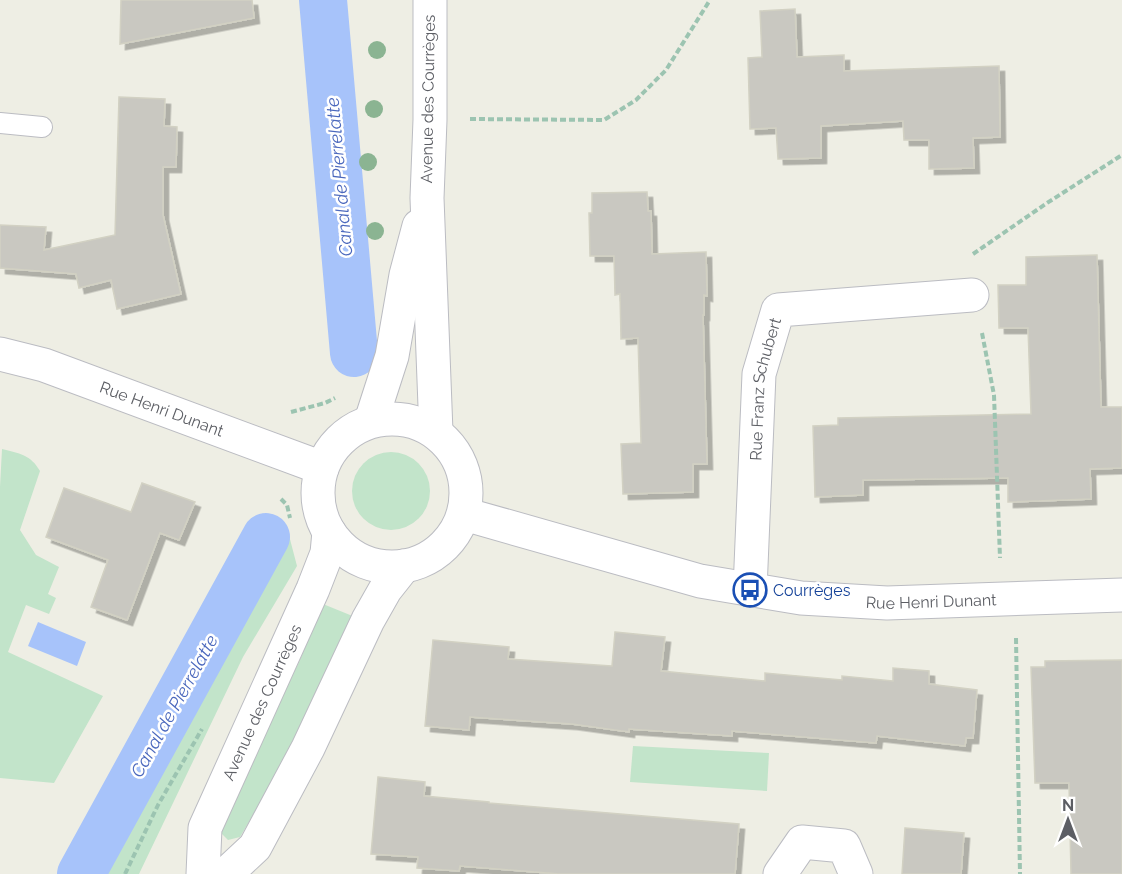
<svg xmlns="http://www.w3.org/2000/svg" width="1122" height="874" viewBox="0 0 1122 874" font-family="Raleway,sans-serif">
	<defs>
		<filter id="shadow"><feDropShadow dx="5.5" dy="5.5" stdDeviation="0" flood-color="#0004"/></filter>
	</defs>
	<rect width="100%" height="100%" fill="#eeeee4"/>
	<!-- green -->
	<g fill="#c2e4ca">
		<path d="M2,449c17,4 29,6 38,22l-20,59 16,25 23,12 -11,27 8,4 -7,16 -23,-9 -18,47 95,44 -49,87 -54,-5v-291z"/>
		<circle cx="391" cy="491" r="39"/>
		<path d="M286,524l11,42 -54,91 -104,217h-47z"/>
		<path d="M323,604l32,13 -82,164 -33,56 -12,3 -8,-8 4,-14 75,-156z"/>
		<path d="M633,746l136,7 -2,38 -137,-9z"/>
	</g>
	<!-- water -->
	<path fill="#a7c3fa" d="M38,622l48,20 -9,24 -49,-20z"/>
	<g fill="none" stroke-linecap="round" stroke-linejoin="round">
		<!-- canal -->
		<g stroke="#a7c3fa" stroke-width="48">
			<path d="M323,0l31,353"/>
			<path d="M81,874l185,-337"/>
		</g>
	</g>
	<!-- building -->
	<g fill="#c9c8c1" stroke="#d2d1c3" stroke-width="1.5" filter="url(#shadow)">
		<path d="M121,0h131l2,18 -134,26z"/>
		<path d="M795,9l2,48 47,-2v16l155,-5 1,71 -27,1 1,30 -45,1v-29h-25l-1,-19 -82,5v32l-43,1 -2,-31 -26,1 -2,-71 14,-1 -2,-46z"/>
		<path d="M119,97l46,2 -1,27 13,1 -1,40h-13v48l18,79 -64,15 -6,-29 -32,8 -3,-14 -76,-6v-43l46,2 -2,23 71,-15z"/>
		<path d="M647,192l1,19h3l1,43 54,-2 1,44 -3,-1v20h-1l4,149h-14v28l-70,2 -2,-50 20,-1 -3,-105 -17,1 -1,-45 -5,1 -1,-39h-24l-1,-43h3v-20z"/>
		<path d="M1097,255l4,152h21v61l-32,1 1,30 -83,3v-24l-145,2v15l-48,2 -2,-71 25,-1v-7l193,-4 -3,-86h-29l-1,-43h28v-28z"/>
		<path d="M142,483l53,19 -16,38 -19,-7 -33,87 -36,-13 17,-47 -62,-23 18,-49 67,24z"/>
		<path d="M615,632l50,5 -4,34 104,10v-8l77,7v-4l51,5v-13l36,3v13l48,6 -4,48h-7l-1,8 -88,-10 -1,7 -144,-12v5l-103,-7v3l-57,-8 -102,-7 -1,13 -44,-4 8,-86 76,7 -1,12 104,7z"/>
		<path d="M1122,660v214h-51l-2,-91h-34l-4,-116h14v-6z"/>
		<path d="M378,777l47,5 -1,14 65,6v1l250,21 -4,50h-175l-100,-8 -1,5 -42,-3 1,-11 -47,-3z"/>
		<path d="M905,828l59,5 -3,41h-59z"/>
	</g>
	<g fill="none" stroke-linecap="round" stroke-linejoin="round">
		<!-- service casing -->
		<g stroke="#bbbcc2" stroke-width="22">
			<path id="service" d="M0,123l42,4"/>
		</g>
		<!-- minor casing -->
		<g stroke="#bbbcc2" stroke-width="35">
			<g id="minor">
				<path id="s1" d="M0,354l44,11 278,103"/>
				<path id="s2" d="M464,514l236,67 101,17 86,5 235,-8"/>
				<path id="s3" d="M750,590l9,-216 19,-64 194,-15"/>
				<path d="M780,874l22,-32 42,4 12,28"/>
			</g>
		</g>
		<!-- tertiary casing -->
		<g stroke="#bbbcc2" stroke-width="35">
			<g id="tertiary">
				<path d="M430,0v120l-3,78 9,234"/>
				<circle cx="392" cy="493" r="74"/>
				<path d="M371,421l21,-65 14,-81 13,-49"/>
				<path id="s4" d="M203,874l2,-46 108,-239 14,-36 2,-21"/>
				<path d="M226,874l29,-27 53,-99 60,-128 17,-30 19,-24"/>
			</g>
		</g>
		<!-- path -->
		<g stroke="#9cc4b1" stroke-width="4" stroke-dasharray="6 3" stroke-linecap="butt">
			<path d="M470,119l134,1 32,-20 30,-30 44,-70"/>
			<path d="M973,254l74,-51 75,-48"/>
			<path d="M982,333l12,62 6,163"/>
			<path d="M291,412l34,-9 10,-5"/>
			<path d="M281,499l6,6 3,13"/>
			<path d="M1016,638l4,236"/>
			<path d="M125,874l33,-69 44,-76"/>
		</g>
		<!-- service -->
		<use href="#service" stroke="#fff" stroke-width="20"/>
		<!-- minor -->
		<use href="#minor" stroke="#fff" stroke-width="33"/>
		<!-- tertiary -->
		<use href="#tertiary" stroke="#fff" stroke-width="33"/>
	</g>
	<!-- trees -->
	<g fill="#8bb492">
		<circle cx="377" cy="50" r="9"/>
		<circle cx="374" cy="109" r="9"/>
		<circle cx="368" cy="162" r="9"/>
		<circle cx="375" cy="231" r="9"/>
	</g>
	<!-- icons -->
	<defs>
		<g id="bus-ring" transform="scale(1.725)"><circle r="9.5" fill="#fff" stroke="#1a4fb4" stroke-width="1.5"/><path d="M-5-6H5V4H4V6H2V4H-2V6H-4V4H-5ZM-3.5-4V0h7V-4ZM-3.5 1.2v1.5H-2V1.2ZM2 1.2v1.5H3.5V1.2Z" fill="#1a4fb4"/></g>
	</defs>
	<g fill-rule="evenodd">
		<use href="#bus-ring" x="750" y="590"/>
	</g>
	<g text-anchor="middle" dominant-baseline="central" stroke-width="5" stroke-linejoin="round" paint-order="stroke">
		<!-- street labels -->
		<g font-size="16" fill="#5c5e64" stroke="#fff">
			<text transform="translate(428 99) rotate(-89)">Avenue des Courrèges</text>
			<text stroke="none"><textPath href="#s3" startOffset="202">Rue Franz Schubert</textPath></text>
			<text stroke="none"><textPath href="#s1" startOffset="171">Rue Henri Dunant</textPath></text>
			<text stroke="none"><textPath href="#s2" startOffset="478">Rue Henri Dunant</textPath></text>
			<text stroke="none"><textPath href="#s4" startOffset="184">Avenue des Courrèges</textPath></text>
		</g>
		<!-- transit labels -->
		<g font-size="16" fill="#164399" stroke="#fff" text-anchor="start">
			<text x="773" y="590">Courrèges</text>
		</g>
		<!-- water labels -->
		<g font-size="18" font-style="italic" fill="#4b68bd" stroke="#fff">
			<text transform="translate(339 177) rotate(-95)">Canal de Pierrelatte</text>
			<text transform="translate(174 706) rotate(-61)">Canal de Pierrelatte</text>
		</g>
	</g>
	<!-- north arrow -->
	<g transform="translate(1068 820)" stroke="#ffffff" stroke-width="4.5" paint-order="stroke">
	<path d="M0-4.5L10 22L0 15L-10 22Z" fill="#5c5e64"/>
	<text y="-9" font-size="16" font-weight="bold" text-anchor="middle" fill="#5c5e64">N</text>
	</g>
</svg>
